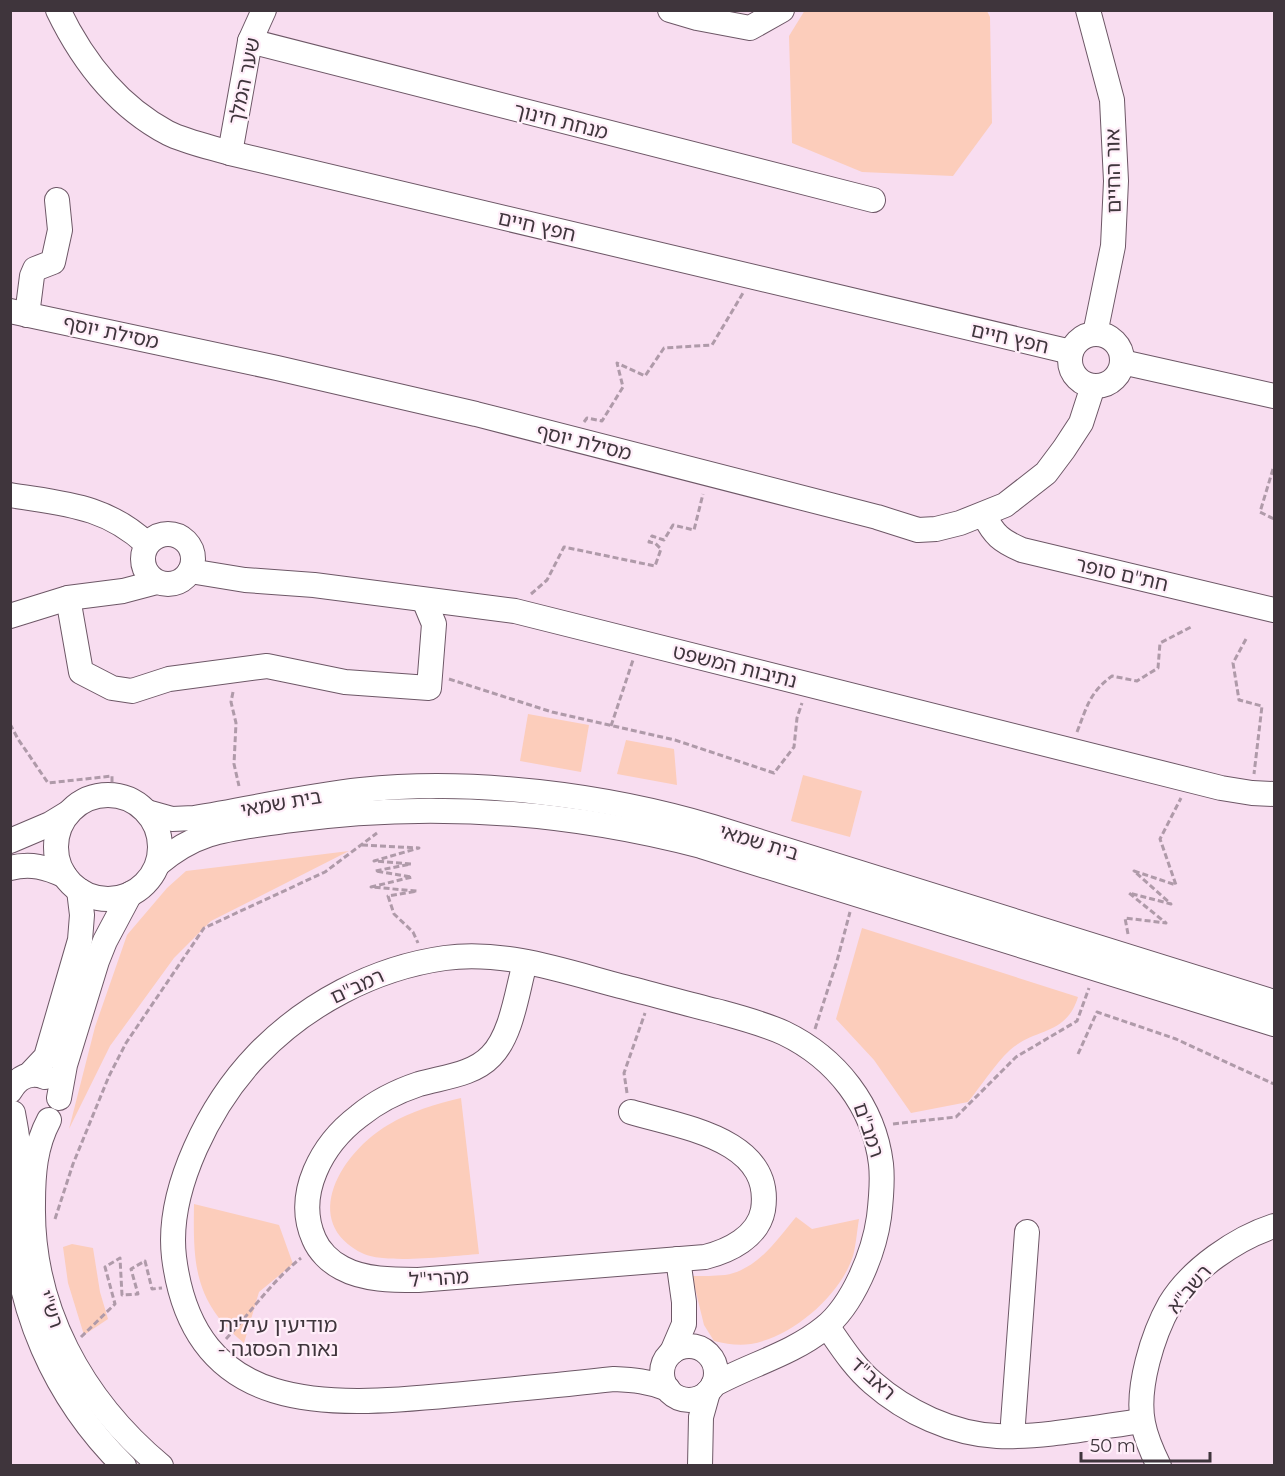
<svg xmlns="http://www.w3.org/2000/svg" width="1285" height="1476" viewBox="0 0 1285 1476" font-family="Montserrat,'Noto Sans Hebrew',sans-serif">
	<rect width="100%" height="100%" fill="#f8ddf0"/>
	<!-- green -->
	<g fill="#fccdbb">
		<path d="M805,10l182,1 3,6 2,106 -39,53 -91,-4 -70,-29 -3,-107z"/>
		<path d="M528,714l61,11 -8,47 -61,-11z"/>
		<path d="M626,740l48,9 3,36 -60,-11z"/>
		<path d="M803,775l59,16 -12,46 -59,-16z"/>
		<path d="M349,851l-138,70 -37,37 -64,88 -41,83 26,-102 32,-92 40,-47 19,-17z"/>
		<path d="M862,928l216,69c-12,39 -42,30 -68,53 -15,14 -29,36 -42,52l-57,11 -37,-53 -38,-41z"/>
		<path d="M461,1098l18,156c-27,2 -92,10 -115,0 -67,-32 -21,-103 24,-129 23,-14 48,-21 73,-27z"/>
		<path d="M194,1204l85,21 14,39 -34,28 -15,51c-50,-41 -51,-79 -50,-139z"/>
		<path d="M796,1217l16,12 47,-10c-2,12 -3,26 -6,37 -13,40 -61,81 -102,88 -13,2 -24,0 -37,-3l-10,-16 -12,-49c11,0 22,0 33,-1 32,-5 52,-35 71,-58z"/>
		<path d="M72,1244l21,4 7,44 8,27 -24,16 -16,-52 -5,-36z"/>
	</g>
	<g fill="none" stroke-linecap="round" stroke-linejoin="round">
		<!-- minor casing -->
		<g stroke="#6d5766" stroke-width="26">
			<g id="minor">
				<path d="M58,10c25,52 59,96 110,123 18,9 42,14 62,20l841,199"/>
				<path d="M670,10l27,8 53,10 32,-18"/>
				<path d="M1088,10l24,90 4,81 -3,65 -18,88"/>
				<path d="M250,41l623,159"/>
				<path d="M230,153l20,-112 14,-31"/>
				<path d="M10,311l267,57 199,46 401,103 41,13 18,-1 24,-6 45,-18 41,-32 18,-24 17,-26 12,-37"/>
				<path d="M27,315l5,-39 3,-7 18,-7 7,-32 -3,-30"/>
				<circle cx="1096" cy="360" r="26"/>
				<path d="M1122,362l152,34"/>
				<path d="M10,495c54,9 95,10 137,49"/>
				<path d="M984,515c10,20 17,26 38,35l252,60"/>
				<circle cx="168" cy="559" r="25"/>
				<path d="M190,571l55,9 69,5 201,26 706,177 31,5 22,1"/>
				<path d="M68,598l13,74 31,16 20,3 37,-12 98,-13 78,16 84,6 5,-64 -10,-24"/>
				<path d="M10,616l58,-18 55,-7 34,-9"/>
				<circle cx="108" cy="847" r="52"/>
				<path d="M147,812l25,7 22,-1c56,-9 111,-22 167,-28 112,-12 244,5 352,37l561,175"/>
				<path d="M10,841l40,-17 18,-11"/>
				<path d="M158,864c42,-36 75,-35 127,-43 141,-20 278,-11 416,25l573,178"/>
				<path d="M10,868c21,-5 36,-1 55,8"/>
				<path d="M525,963c-8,28 -13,72 -34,93 -18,19 -48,21 -72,28 -21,7 -43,18 -60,32 -37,28 -65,78 -45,123 5,12 16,23 28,29 22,12 51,12 76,12l287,-23c24,-6 53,-20 58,-47 11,-71 -82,-83 -132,-98"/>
				<path d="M30,1074l16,-17 34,-117 2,-25 -3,-25"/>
				<path d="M10,1091c8,-14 20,-20 35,-14"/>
				<path d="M59,1098l6,-33 32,-104 8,-20 25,-47"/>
				<path d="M13,1113c2,12 5,24 5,36 0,20 -5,39 -5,59 1,98 42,190 111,258"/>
				<path d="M49,1120c-14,26 -16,54 -16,84 -2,104 49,196 128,262"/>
				<path d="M827,1326c14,20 27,41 46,57 33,29 80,51 124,53 44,2 100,-9 145,-15"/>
				<circle cx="689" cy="1373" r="27"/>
				<path d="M672,1352l12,-28v-22l-6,-43"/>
				<path d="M668,1389c-19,-8 -35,-9 -54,-10 -54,6 -108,11 -161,16 -125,12 -259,22 -279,-138 -8,-68 37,-154 83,-202 49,-51 117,-87 188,-97 59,-8 119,13 175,28 32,8 64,17 96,25 22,6 46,12 68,22 52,25 90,73 97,131 2,18 0,36 -2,53 -5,36 -26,88 -55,111 -32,26 -75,37 -111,57"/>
				<path d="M1013,1423l14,-191"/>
				<path d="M700,1466l1,-49 7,-25"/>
				<path d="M1159,1466c-7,-14 -13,-27 -16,-43 -7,-35 10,-89 27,-119 21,-35 67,-66 104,-78"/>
			</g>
		</g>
		<!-- path -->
		<g stroke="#af9aa9" stroke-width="3" stroke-dasharray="6 3" stroke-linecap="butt">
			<path d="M584,422l3,-4 15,3 21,-34 -6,-24 28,13 19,-28 48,-3 31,-52"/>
			<path d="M1273,469l-13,43 14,7"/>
			<path d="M531,594l16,-14 17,-33 91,19 6,-17 -6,-6 -6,-1 3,-6 12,4 9,-15 21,5 9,-36"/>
			<path d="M1246,639l-13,24 6,37 23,6 -8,68"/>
			<path d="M449,679l103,33 123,28 99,33 20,-26 3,-29 5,-15"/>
			<path d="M233,692l-2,10 5,21 -2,41 5,22"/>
			<path d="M10,724l8,15 30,44 64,-7v19"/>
			<path d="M611,726l22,-66"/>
			<path d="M1077,732c10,-25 12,-39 35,-56l25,5 21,-13 2,-25 33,-17"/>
			<path d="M362,845l57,3 -45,13 37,3 -36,7 37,6 -41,10 46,4 -29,5 6,18 19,18 5,11"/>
			<path d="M1128,934l-3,-16 41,5 -37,-30 42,11 -37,-33 42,14 -16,-46 21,-41"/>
			<path d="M815,1029l22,-68 13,-49"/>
			<path d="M1078,1054l19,-42 79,27 98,45"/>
			<path d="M627,1093l-3,-20 21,-60"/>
			<path d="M893,1124l63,-7 60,-60 61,-36 12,-33"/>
			<path d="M55,1219l18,-55 36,-88 17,-33 78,-115 121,-56 52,-39"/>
			<path d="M81,1337l34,-33 -10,-37 15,-9 2,37 16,-1 -7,-25 14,-8 7,28 10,-1"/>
			<path d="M226,1339c25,-27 46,-58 75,-81"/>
		</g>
		<!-- minor -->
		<use href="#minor" stroke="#fff" stroke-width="24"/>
	</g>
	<g text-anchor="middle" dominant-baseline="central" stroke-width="4.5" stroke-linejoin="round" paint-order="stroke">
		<!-- street labels -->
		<g font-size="20" fill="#3f353c" stroke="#ffeef9">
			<text transform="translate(244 81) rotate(-78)">שער המלך</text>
			<text transform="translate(561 121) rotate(14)">מנחת חינוך</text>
			<text transform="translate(1113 171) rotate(-91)">אור החיים</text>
			<text transform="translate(537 226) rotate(13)">חפץ חיים</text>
			<text transform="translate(111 332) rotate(12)">מסילת יוסף</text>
			<text transform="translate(1010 338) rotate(13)">חפץ חיים</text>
			<text transform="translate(584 442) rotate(14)">מסילת יוסף</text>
			<text transform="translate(1122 574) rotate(13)">חת"ם סופר</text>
			<text transform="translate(735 666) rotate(14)">נתיבות המשפט</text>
			<text transform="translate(281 803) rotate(-10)">בית שמאי</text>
			<text transform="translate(759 842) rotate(17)">בית שמאי</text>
			<text transform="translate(357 986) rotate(-25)">רמב"ם</text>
			<text transform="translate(869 1130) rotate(71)">רמב"ם</text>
			<text transform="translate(439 1278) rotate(-4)">מהרי"ל</text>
			<text transform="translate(1189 1289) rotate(-50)">רשב"א</text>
			<text transform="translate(51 1309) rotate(70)">רש"י</text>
			<text transform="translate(873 1378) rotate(42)">ראב"ד</text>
		</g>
		<!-- neighbourhood labels -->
		<g font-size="21" fill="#3f353c" stroke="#ffeef9">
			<text x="278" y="1324">מודיעין עילית<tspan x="278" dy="24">- נאות הפסגה</tspan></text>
		</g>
	</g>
	<!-- border -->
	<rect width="1285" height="1476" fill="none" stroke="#3f353c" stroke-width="24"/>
	<!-- scale -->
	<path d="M1081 1452v9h129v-9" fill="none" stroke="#3f353c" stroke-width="3"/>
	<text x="1090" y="1452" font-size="18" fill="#3f353c" stroke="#ffeef9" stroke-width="4.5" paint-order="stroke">50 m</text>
</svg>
